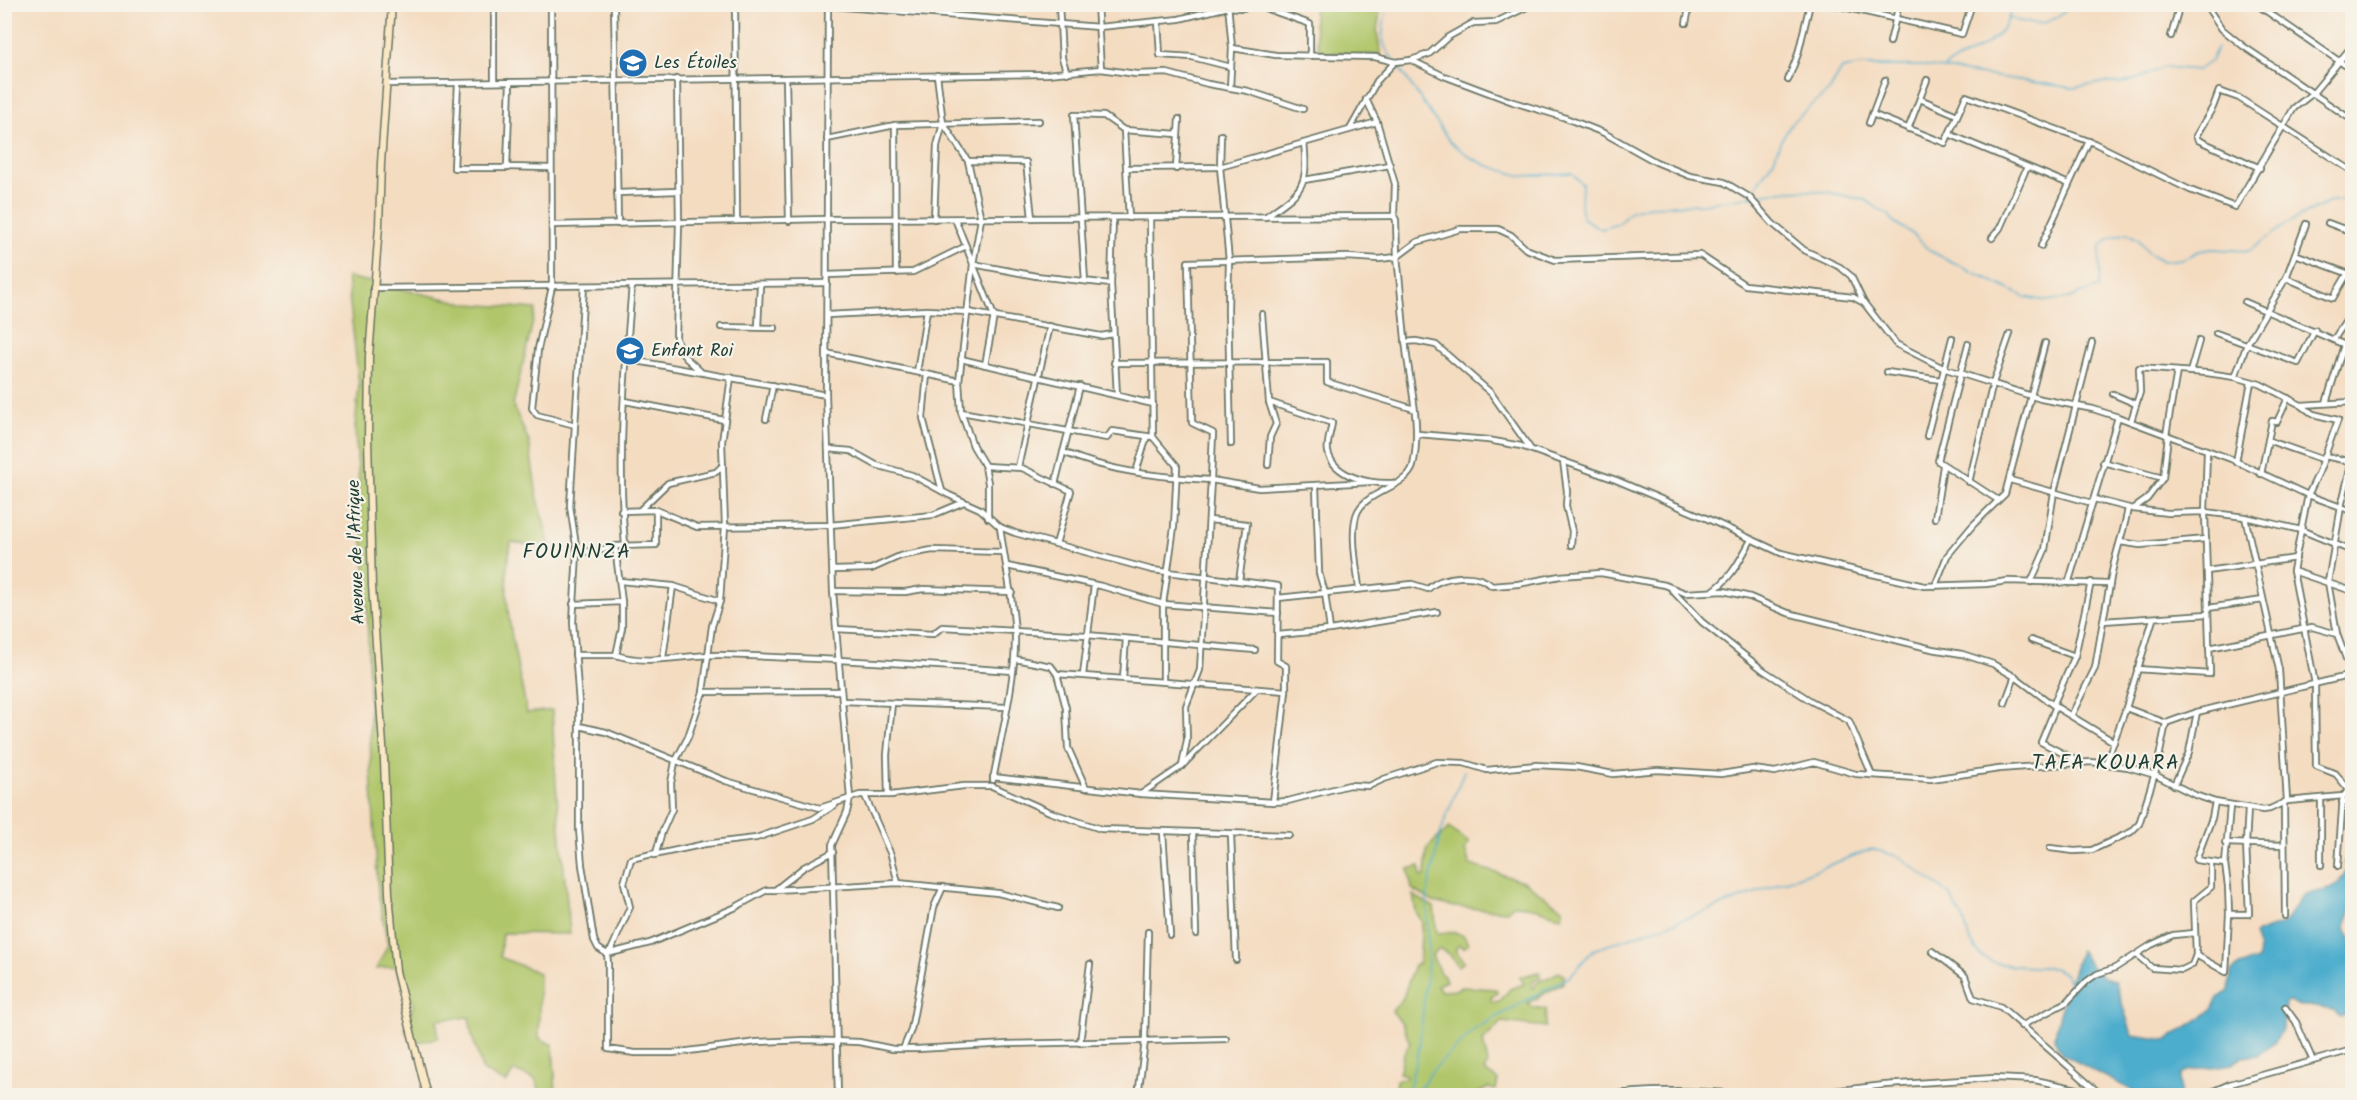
<svg xmlns="http://www.w3.org/2000/svg" width="2357" height="1100" viewBox="0 0 2357 1100" font-family="Kalam,sans-serif">
	<rect width="100%" height="100%" fill="#f7f3e8"/>
	<filter id="ink" filterUnits="userSpaceOnUse"><feTurbulence type="fractalNoise" baseFrequency=".0167" numOctaves="2"/><feDisplacementMap in="SourceGraphic" scale="12" xChannelSelector="R" yChannelSelector="G"/><feConvolveMatrix kernelMatrix="1 2 1 2 8 2 1 2 1" color-interpolation-filters="sRGB"/></filter>
	<filter id="wash" filterUnits="userSpaceOnUse"><feTurbulence type="fractalNoise" baseFrequency=".008" numOctaves="4" result="noise"/><feDisplacementMap in="SourceGraphic" scale="24" xChannelSelector="R" yChannelSelector="G"/><feGaussianBlur stdDeviation="1.35" result="paint"/><feColorMatrix in="noise" values="0 0 0 0 0 0 0 0 0 0 0 0 0 0 0 0 0 1.4 0 .05"/><feComposite in="paint" operator="in"/></filter>
	<g filter="url(#wash)">
		<rect width="100%" height="100%" fill="#f4dcc1"/>
		<!-- green -->
		<g fill="#b0c66a" stroke="#68824f" stroke-width="1.5">
			<path d="M1312,5h69l-4,27 4,22 -28,2 -10,-4 -14,1 -10,-4 -5,-24v-18z"/>
			<path d="M347,277l122,27 67,5 -23,96 16,37 7,48 14,58 -39,-6c-13,55 6,116 16,171l25,-3 4,75 14,149 -68,-1 -2,24 39,16v65l14,7 3,50h-14l-7,-16 -21,-8 -8,12 -23,-12 -11,-35 -3,-19 -32,3 1,18 -20,4 -13,-11 9,-29 -11,-17 -7,-19 -20,3 12,-24 -10,-54 -7,-121 -4,-173 -12,-169 4,-43z"/>
			<path d="M1449,828l20,15 -4,7 5,15 53,16 40,28 -1,8 -34,-11 -15,-1 -6,6 -52,-4 -22,-5 -21,-13 -4,-20 12,-3 1,11 4,-1 2,-28z"/>
			<path d="M1413,895l21,12 3,27 18,-2 9,4 4,8 -4,4 -5,-3 -3,3v4l8,10 -6,4 -8,-11 -10,-6 -8,6 8,18 4,3 2,5 -9,4 4,6 14,-1 6,-3 35,2 2,4 -7,4 1,5 8,-1 10,-12 14,-5 -4,-7 19,-5 2,5 -8,3 -2,8h3l2,-5 23,-11 5,3 -1,8 -35,20 3,4 15,2 -1,18 -43,-5 -19,19 5,23 -4,7 14,9 -2,10 -8,-2 -10,5 1,3 -55,-1 1,-5 -9,-1v6l-21,-1 1,-14 10,-2v-3l-7,-2 5,-20 6,-11 -8,-19 -10,-12 11,-13 11,-33 5,-1 3,-42 -6,-10z"/>
		</g>
		<!-- water -->
		<path fill="#4eadcd" stroke="#367580" stroke-width="1.5" d="M2352,857v50l-7,21 7,14v66l-4,6 -8,2 -6,-6c-12,-1 -24,-6 -37,-4l-8,-5 -4,1 -2,26 -9,15 -15,12 -16,2 -11,7 -46,7 -6,5v19c-16,0 -30,-2 -45,-3l-73,-38 -8,-15 6,-25 20,-64c10,14 16,28 35,31l17,54 35,5 44,-29 7,-13 11,-7 2,-19 6,-5 21,-7 1,-12 -5,-13c9,-7 23,-7 31,-13 8,-7 9,-19 20,-26 10,-6 19,-4 28,-8 5,-2 11,-14 14,-19l-3,-8z"/>
		<g fill="none" stroke-linecap="round" stroke-linejoin="round">
			<!-- stream -->
			<g stroke="#4eadcd" stroke-width="1.5">
				<path d="M1388,4c-5,23 -11,37 5,55"/>
				<path d="M2008,18c30,9 41,9 64,-14"/>
				<path d="M1396,63l54,79 20,15 16,8 35,11 51,-3 10,11 -1,21 2,13 18,11 17,-5 13,-13 18,-5 54,-2 42,-7"/>
				<path d="M1944,67c30,-18 61,-23 69,-63"/>
				<path d="M1749,197l25,-38 7,-19 12,-19 36,-30 13,-22 18,-3h64l149,22 33,-6 14,2 17,-5 28,-12 33,3 13,-9 6,-13"/>
				<path d="M1750,197c33,-7 64,-10 96,-1 6,2 13,2 19,4 9,4 13,11 23,14l6,8 20,13 16,16 95,46 21,4 23,-3 30,-11 1,-40 10,-9 17,-5 12,7 10,13 14,8 19,-2 17,-8 13,-2 37,2 42,-30 41,-20 12,-1 8,3"/>
				<path d="M1407,1096l12,-47 9,-87 -1,-67 14,-64 23,-60"/>
				<path d="M1414,1096l18,-25 43,-42 94,-52 24,-27 103,-35 176,-66 28,8 49,37 15,26 5,19 12,17 11,6 21,4 41,2 11,6 5,10"/>
			</g>
		</g>
	</g>
	<g filter="url(#ink)">
		<g fill="none" stroke-linecap="round" stroke-linejoin="round">
			<!-- street casing -->
			<g stroke="#6a7565" stroke-width="8">
				<g id="street">
					<path d="M494,4v78"/>
					<path d="M551,4l1,283 -14,62 -6,59 5,7 38,10 -5,81 7,46 -4,70 6,82v125l3,36 12,75 4,8 9,6 1,9v86l27,4h38l84,-11 48,-2 54,2 34,7h24l91,-5 218,-5"/>
					<path d="M614,4l4,220"/>
					<path d="M735,4l2,217"/>
					<path d="M806,4l293,23 80,-8 49,-12 14,1 14,-3 54,19v32"/>
					<path d="M828,4l-2,391 7,196 17,207 -3,14 -15,33 6,251"/>
					<path d="M1059,4l3,54 5,15"/>
					<path d="M1097,4l4,65"/>
					<path d="M1228,4l4,44 -2,40"/>
					<path d="M1831,4l131,30 10,-30"/>
					<path d="M2205,4l17,25 21,17 109,74"/>
					<path d="M2256,4l96,66"/>
					<path d="M2341,4l11,8"/>
					<path d="M1158,21l2,34 32,2 39,10"/>
					<path d="M1686,23l4,-19"/>
					<path d="M2171,36l9,-32"/>
					<path d="M1890,42l9,-38"/>
					<path d="M1232,48l44,7 99,2 20,5 16,-2 18,-6 19,-17 25,-14 23,-1 37,-18"/>
					<path d="M1411,60l33,16 69,26 50,15 41,16 52,29 34,14 34,6 25,15 23,26 32,27 36,17 11,9 13,27"/>
					<path d="M937,75l6,48 25,38 13,58 -8,45 -14,117 2,31 12,34 12,20 3,17v35"/>
					<path d="M786,78l3,143"/>
					<path d="M677,79l2,144 -3,116 9,18 15,14"/>
					<path d="M1788,80l10,-26 12,-50"/>
					<path d="M510,82l-3,85 43,1"/>
					<path d="M458,83l-4,85h54"/>
					<path d="M386,84l660,-10 55,-5 35,5 31,-1 41,11 40,7 55,18"/>
					<path d="M1366,99l11,23 18,62 -1,32 2,4 1,37"/>
					<path d="M1920,99l37,16"/>
					<path d="M1872,114l73,29 21,-47 128,47 96,47 45,17 59,-99 19,-15 39,-47"/>
					<path d="M1869,123l16,-43"/>
					<path d="M895,125l1,148"/>
					<path d="M1350,129l27,-48 18,-19"/>
					<path d="M1908,129l19,-49"/>
					<path d="M1124,130l54,4"/>
					<path d="M1949,134l120,50"/>
					<path d="M1221,135l-1,32 9,94 -1,48 3,135"/>
					<path d="M827,139l68,-14 144,-4"/>
					<path d="M968,161l58,1 6,56"/>
					<path d="M1127,168l93,-1 157,-45"/>
					<path d="M2260,168l-62,-28 -2,-4 17,-29 6,-16 20,7 113,73"/>
					<path d="M1176,169l3,-50"/>
					<path d="M1304,180l86,-15"/>
					<path d="M617,193l61,-2"/>
					<path d="M1265,217c36,-26 44,-28 39,-74"/>
					<path d="M1113,218l-2,66 6,111"/>
					<path d="M1150,218l3,219 24,29 -3,61 -11,77v77"/>
					<path d="M934,219l3,-73 6,-23"/>
					<path d="M955,219l39,97 -9,49"/>
					<path d="M2328,223l24,9"/>
					<path d="M2306,224l-20,54 -39,66 -12,33 25,7 41,21 51,-3"/>
					<path d="M552,225l275,-6 567,-3"/>
					<path d="M1992,238l8,-10 27,-61"/>
					<path d="M2041,246l48,-105"/>
					<path d="M2295,254l57,21"/>
					<path d="M1397,257l20,-15 43,-13h38l13,6 15,14 29,11 145,-5 45,30 108,12 11,6 32,41 47,24 98,31 52,10 25,8 113,42 77,36 44,16"/>
					<path d="M973,264l63,12 75,8"/>
					<path d="M827,275l86,-3 53,-26"/>
					<path d="M2286,278l47,20 15,-25"/>
					<path d="M1085,281l-11,-166 30,1 20,14 5,88"/>
					<path d="M373,288l454,-5"/>
					<path d="M2245,302l107,46"/>
					<path d="M1262,314l7,88 7,22 -6,13 -2,28"/>
					<path d="M827,315l100,-5 41,2 133,24 12,-2"/>
					<path d="M721,327l54,1"/>
					<path d="M758,327l2,-42"/>
					<path d="M2216,333l82,30 17,-33"/>
					<path d="M2334,339l18,-27"/>
					<path d="M1405,342l11,-1 20,4 55,48 39,55"/>
					<path d="M1968,344l-30,117 60,39"/>
					<path d="M826,353l133,28"/>
					<path d="M626,359l200,36"/>
					<path d="M961,359l192,45"/>
					<path d="M1114,363l213,-1v20l87,27"/>
					<path d="M917,372l10,-62"/>
					<path d="M1887,372l54,8"/>
					<path d="M2190,372l9,-31"/>
					<path d="M927,374l-4,44 19,73"/>
					<path d="M2113,394l23,10"/>
					<path d="M625,401l99,19"/>
					<path d="M1269,402l63,21c-1,8 -6,21 -4,29 6,25 42,32 64,31"/>
					<path d="M2326,403l18,-58"/>
					<path d="M961,412l146,26 5,-7 41,6"/>
					<path d="M766,419l7,-34"/>
					<path d="M2131,421l9,-29 -1,-24 68,5 28,4"/>
					<path d="M575,425l9,-139"/>
					<path d="M1418,434l70,6 33,6 95,34 92,39 73,34 143,33 62,-2 22,-3 102,3c3,-26 14,-50 18,-76"/>
					<path d="M2166,435l11,-64"/>
					<path d="M1927,436l25,-98"/>
					<path d="M2270,441l54,19"/>
					<path d="M828,449l23,2 25,14 36,10 37,20 31,14 20,18 15,6 137,37 126,16 -1,75 9,5v25l-13,111"/>
					<path d="M1063,452c47,20 97,25 148,28l-11,190 -14,36 1,34 -5,26"/>
					<path d="M2325,456l27,6"/>
					<path d="M1563,461l4,30 -1,15 6,25 -1,14"/>
					<path d="M2352,461l-11,46 -13,75 9,52 15,41"/>
					<path d="M2103,462l60,16"/>
					<path d="M2236,462l15,-80"/>
					<path d="M985,466l37,2 49,23 -15,53"/>
					<path d="M1018,467l32,-141"/>
					<path d="M1136,472l11,-36"/>
					<path d="M2261,474l11,-53 5,1 11,-24"/>
					<path d="M2010,480l82,23"/>
					<path d="M1969,482l24,-99 17,-49"/>
					<path d="M1055,484l25,-98"/>
					<path d="M1316,486l3,87 6,20 5,37"/>
					<path d="M2094,499l39,10 35,4 37,-1 40,5 56,13 7,-35 11,-23 19,-52 -25,-6 -12,-9"/>
					<path d="M641,509l27,-26 48,-11 7,-7"/>
					<path d="M2133,509l14,-10 16,-21 5,-42"/>
					<path d="M621,511l35,-1 41,17 133,-2 103,-10 31,-13"/>
					<path d="M2245,517l34,153 8,131"/>
					<path d="M1935,518l8,-52"/>
					<path d="M1209,520l38,4 -8,57"/>
					<path d="M2120,542l20,3 66,-6"/>
					<path d="M625,545c-8,-86 0,-174 7,-260"/>
					<path d="M615,546l7,56"/>
					<path d="M2352,551l-51,-21 -8,41 59,20"/>
					<path d="M577,552l20,-1 18,-5 41,-1v-35"/>
					<path d="M1007,566l94,20 62,18 115,9"/>
					<path d="M833,570l38,-1 29,-13 32,-6 71,2"/>
					<path d="M2207,571l89,-13"/>
					<path d="M2293,571l22,113 1,82 20,8 14,17"/>
					<path d="M620,581l53,5 47,15"/>
					<path d="M2069,581l49,-164"/>
					<path d="M2031,582l14,-32 9,-58 38,-149"/>
					<path d="M2110,584l-7,37 105,-7"/>
					<path d="M1935,586l12,-30 26,-31 32,-31 40,-151"/>
					<path d="M1359,588c-2,-20 -10,-60 -1,-77 11,-21 49,-24 55,-45 8,-37 -1,-73 -6,-109 -4,-33 -6,-67 -10,-100l-18,2 -32,-2 -159,5 4,161 21,10 -2,47 48,8 112,-6"/>
					<path d="M1672,590l30,32 61,48 48,31 38,20 23,54"/>
					<path d="M833,591l72,1 18,-3 89,3"/>
					<path d="M1711,592c20,-13 29,-32 40,-52"/>
					<path d="M1278,598l134,-14 16,5c14,-14 49,-17 64,-3l26,-2 42,-8 41,-3 64,12 20,8 39,-2 26,6 38,16 144,36 30,5 31,10 24,14 36,27 61,37"/>
					<path d="M573,604l49,-2v26l-6,27c33,11 70,-1 104,0 98,3 195,9 293,16"/>
					<path d="M2208,608l55,-8"/>
					<path d="M836,629l97,5 9,-7 145,8 168,15"/>
					<path d="M1278,635l52,-5 107,-18"/>
					<path d="M2031,640l44,16"/>
					<path d="M2209,648l103,-21 25,7"/>
					<path d="M575,655h41"/>
					<path d="M663,658l10,-72"/>
					<path d="M1015,659l36,7 6,8 9,34 2,40 18,40"/>
					<path d="M2137,669l73,5 -5,-162 2,-60"/>
					<path d="M1057,674l229,17"/>
					<path d="M1083,675l11,-90"/>
					<path d="M1123,678l3,-39"/>
					<path d="M703,692l138,-1"/>
					<path d="M842,701l164,6"/>
					<path d="M2005,703l10,-27"/>
					<path d="M2053,705l22,-49 16,-74"/>
					<path d="M2056,706l-15,36 38,20"/>
					<path d="M2126,708l40,15 31,-11 155,-37"/>
					<path d="M2071,716l24,-48 8,-47"/>
					<path d="M579,726l27,6 120,49 94,27 40,-13h31l73,-9h28l58,26 51,17 188,6"/>
					<path d="M2106,763l20,-55 27,-89"/>
					<path d="M993,777l148,17 132,8 15,-1 61,-16 20,1 15,-7 53,-17 27,1 23,7 49,-5 40,2 37,7 45,-4 63,4 32,-5 22,3 39,-10 42,12 75,5 68,-10 92,-7 37,5 27,8 40,20 20,7 48,8 7,-1 17,-8 56,-5 9,-7"/>
					<path d="M993,780c8,-43 23,-101 22,-145 -2,-38 -10,-71 -15,-108"/>
					<path d="M2174,785l15,-33 8,-40"/>
					<path d="M1141,794l41,-28 75,-77"/>
					<path d="M888,795l-1,-40 5,-52"/>
					<path d="M865,796l26,59 7,28"/>
					<path d="M2215,802l-3,16 -16,42 29,4"/>
					<path d="M2342,802h10"/>
					<path d="M2284,803l1,113"/>
					<path d="M1163,833l7,102"/>
					<path d="M1193,834l3,100"/>
					<path d="M1231,835l5,125"/>
					<path d="M2225,843l59,2"/>
					<path d="M2050,848l24,3 18,-1 39,-18 8,-8 18,-57 9,-44"/>
					<path d="M654,855l51,-11 51,-6 57,-19 22,-14"/>
					<path d="M2321,865v-67"/>
					<path d="M2338,866l5,-70"/>
					<path d="M775,890l123,-7 100,10 60,15"/>
					<path d="M2229,914h20l-3,-71 2,-34"/>
					<path d="M1932,951l33,25 8,22 28,9 98,86"/>
					<path d="M607,954l5,-6 18,-41 -6,-24 7,-24 25,-6 6,-21 10,-23 -1,-26 4,-21 13,-25 15,-45 9,-66 8,-25 5,-75 -3,-84 9,-65"/>
					<path d="M607,954l43,-11 84,-35 33,-18h8l29,-23 29,-15"/>
					<path d="M2137,955l15,13 30,2 10,-5 4,-10 -2,-54 17,-14v-24"/>
					<path d="M2196,955l30,17 3,-58 -1,-28 -3,-22 5,-58"/>
					<path d="M2285,1007l11,15 17,39"/>
					<path d="M2021,1026l46,-24 20,-21 10,-7 18,-6 36,-23 22,-10 21,-2"/>
					<path d="M1080,1043l10,-79"/>
					<path d="M903,1049l8,-19 23,-123 9,-20"/>
					<path d="M2230,1084l3,12"/>
					<path d="M1138,1096l7,-55 3,-109"/>
					<path d="M1604,1096c58,-10 120,-2 179,0"/>
					<path d="M1789,1096l96,-11 109,-7 41,2 75,16"/>
					<path d="M2202,1096l28,-12 122,-34"/>
				</g>
			</g>
			<!-- secondary casing -->
			<g stroke="#6a7565" stroke-width="9">
				<path id="secondary" d="M392,4l-11,159 -2,63 -10,130 -1,83 4,147 12,174 5,133 7,78 31,125"/>
			</g>
			<!-- street -->
			<use href="#street" stroke="#fff" stroke-width="4.5"/>
			<!-- secondary -->
			<use href="#secondary" stroke="#fae7c3" stroke-width="6"/>
		</g>
	</g>
	<!-- icons -->
	<defs>
		<g id="school-disc" transform="scale(1.5)"><circle r="9.5" fill="#1f6fb2" stroke="#f7f3e8"/><path d="M0-5L7-2L0 1L-7-2ZM-4 1L0 2.5L4 1V4Q0 6-4 4Z" fill="#fff"/></g>
	</defs>
	<g fill-rule="evenodd">
		<use href="#school-disc" x="633" y="63"/>
		<use href="#school-disc" x="630" y="351"/>
	</g>
	<g text-anchor="middle" dominant-baseline="central" stroke-width="4.5" stroke-linejoin="round" paint-order="stroke">
		<!-- poi labels -->
		<g font-size="18" fill="#1f3d34" stroke="#f7f3e8" text-anchor="start">
			<text x="654" y="63">Les Étoiles</text>
			<text x="651" y="351">Enfant Roi</text>
		</g>
		<!-- street labels -->
		<g font-size="18" fill="#1f3d34" stroke="#f7f3e8">
			<text transform="translate(357 552) rotate(-92)">Avenue de l'Afrique</text>
		</g>
		<!-- quarter labels -->
		<g font-size="21" letter-spacing="1.5" fill="#1f3d34" stroke="#f7f3e8">
			<text x="577" y="552">FOUINNZA</text>
			<text x="2106" y="763">TAFA KOUARA</text>
		</g>
	</g>
	<!-- margin -->
	<rect width="2357" height="1100" fill="none" stroke="#f7f3e8" stroke-width="24"/>
</svg>
